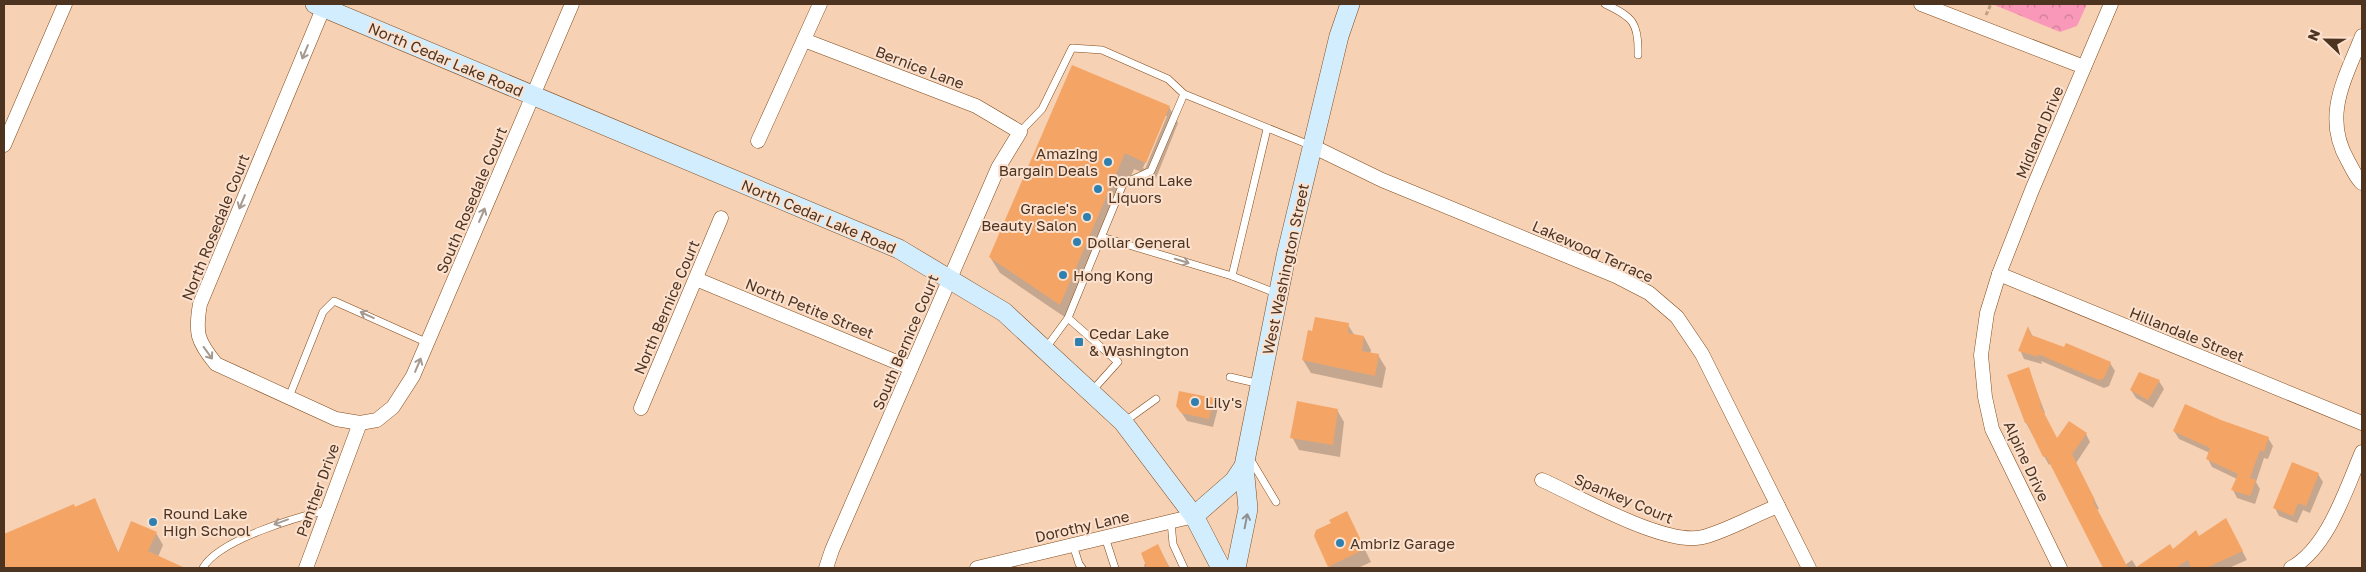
<svg xmlns="http://www.w3.org/2000/svg" width="2366" height="572" viewBox="0 0 2366 572" font-family="'Golos Text',sans-serif">
	<defs>
		<pattern id="park-crowns" width="20" height="18" patternUnits="userSpaceOnUse" patternTransform="scale(1.25)"><rect width="20" height="18" fill="#f998b8"/><path d="M2 6a3 3 0 1 1 6 0M12 15a3 3 0 1 1 6 0" fill="none" stroke="#cc7d95"/></pattern>
	</defs>
	<rect width="100%" height="100%" fill="#f7d1b4"/>
	<!-- park -->
	<path fill="url(#park-crowns)" d="M1992,4h95l-10,22 -17,6z"/>
	<!-- shadow -->
	<g fill="#0003" fill-rule="evenodd">
		<path d="M1169,107l9,16 -22,55 -22,-9 -65,151 -69,-47 -10,-16zM1165,116h2l-22,53 -2,-1z"/>
		<path d="M1348,325l7,11 9,1 7,13 -1,4 8,1 8,13 -4,20 -71,-15 -8,-13z"/>
		<path d="M2029,329l4,8 77,26 5,8 -6,15 -5,2 -63,-27 1,3 -18,-5 -4,-9z"/>
		<path d="M2028,368l17,45 -2,1 14,26 29,-6 4,8 -14,21 23,46 -3,1 29,55 7,-5 5,8h-33l-53,-105 -2,2 -23,-42z"/>
		<path d="M2159,381l5,8 -11,19 -17,-10 -5,-8z"/>
		<path d="M1213,399l5,9 -5,19 -26,-6 -10,-15z"/>
		<path d="M1337,410l7,12 -4,35 -41,-7 -7,-13z"/>
		<path d="M2220,421l48,17 5,8 -5,13 -4,-1 -8,24 4,7 -5,15 -18,-6 -4,-8 4,-11 -25,-12 -4,-8 2,-6 -31,-14 -5,-8z"/>
		<path d="M2318,474l5,8 -13,31 -7,-3 -6,13 -18,-7 -4,-8z"/>
		<path d="M95,500l24,54 37,-21 7,12 -5,12 21,11h-175v-33l70,-29 1,2z"/>
		<path d="M1347,513l24,49 -13,6h-28l-15,-32z"/>
		<path d="M2230,528l17,32 -18,8h-91l32,-22 3,4 26,-12z"/>
		<path d="M1158,546l12,22h-25l-1,-3z"/>
	</g>
	<!-- building -->
	<g fill="#f4a565">
		<path d="M1072,65l98,41 -24,57 -21,-10 -65,152 -71,-48z"/>
		<path d="M1315,317l34,6 -1,10 16,3 -2,15 17,3 -4,22 -73,-16 6,-30 4,1z"/>
		<path d="M2028,326l3,9 33,12 2,-4 45,19 -7,16 -5,2 -61,-26 1,3 -21,-6z"/>
		<path d="M2029,367l12,37 -1,1 17,33 12,-17 18,12 -15,21 23,46 -2,1 35,67h-25l-57,-112 -3,1 -16,-34h-2l-18,-48z"/>
		<path d="M2139,372l21,8 -12,20 -18,-10z"/>
		<path d="M1179,391l35,7 -5,21 -28,-6 -5,-7z"/>
		<path d="M1297,401l41,8 -5,36 -43,-7z"/>
		<path d="M2185,404l36,16 48,17 -5,15 -4,-2 -10,28 6,2 -6,16 -19,-6 7,-16 -32,-15 4,-11 -37,-17z"/>
		<path d="M2292,462l27,11 -13,33 -8,-3 -5,13 -20,-8z"/>
		<path d="M95,498l23,55 13,-32 26,11 -9,19 37,17h-181v-34l70,-30 1,3z"/>
		<path d="M1347,511l18,38 -37,18 -14,-31 2,-6 15,-7 -2,-3z"/>
		<path d="M2226,518l17,33 -37,17h-15l-3,-8 -13,8h-40l35,-24 3,5 23,-19 3,6z"/>
		<path d="M1158,544l11,24h-22l-6,-15z"/>
	</g>
	<g fill="none" stroke-linecap="round" stroke-linejoin="round">
		<!-- lane casing -->
		<g stroke="#814b19" stroke-width="8">
			<g id="lane">
				<path d="M1605,4c28,13 34,19 33,51"/>
				<path d="M1267,129l-35,147 44,17"/>
				<path d="M1020,132l22,-23 30,-61 30,2 66,29 16,15"/>
				<path d="M1102,237l130,39"/>
				<path d="M1068,318l50,44 -27,30"/>
				<path d="M1046,348l22,-30 55,-134 28,-13 33,-77 128,52"/>
				<path d="M1230,377l30,7"/>
				<path d="M289,397l34,-85 11,-11 94,42"/>
				<path d="M1124,422l32,-23"/>
				<path d="M1249,457l27,45"/>
				<path d="M1171,522l2,22 11,24"/>
				<path d="M1105,537l10,31"/>
				<path d="M1073,545l6,19 3,4"/>
				<path d="M203,568c15,-28 94,-51 124,-58"/>
			</g>
		</g>
		<!-- street casing -->
		<g stroke="#814b19" stroke-width="15">
			<g id="street">
				<path d="M325,4l-125,300c-5,29 -3,37 16,60l120,55 24,4 17,-3 16,-13 20,-31 159,-372"/>
				<path d="M1921,4l163,63"/>
				<path d="M2362,36c-17,43 -40,80 -14,125 4,7 8,17 14,22"/>
				<path d="M804,40l172,66 44,26 -22,36 -166,382 -6,18"/>
				<path d="M758,141l62,-137"/>
				<path d="M4,145l61,-141"/>
				<path d="M1312,146l70,34 234,96 33,17 28,24 25,37 107,214"/>
				<path d="M1999,274l363,149"/>
				<path d="M696,279l215,89"/>
				<path d="M641,408l80,-190"/>
				<path d="M1542,480c36,16 124,67 161,57 24,-6 51,-22 75,-31"/>
				<path d="M306,568l54,-145"/>
				<path d="M977,568l217,-52"/>
				<path d="M2060,568l-68,-139 -7,-32 -4,-42 6,-42 12,-39 33,-84 79,-186"/>
				<path d="M2291,568c37,-20 55,-79 71,-116"/>
			</g>
		</g>
		<!-- secondary casing -->
		<g stroke="#814b19" stroke-width="20">
			<g id="secondary">
				<path d="M315,4l584,245 105,63 119,110 71,94 27,52"/>
				<path d="M1194,516l40,-35 10,-15 42,-210 53,-220 11,-32"/>
				<path d="M1236,568l12,-59 -4,-43"/>
			</g>
		</g>
		<!-- path -->
		<g stroke="#c2a086" stroke-width="3" stroke-dasharray="4 2.5" stroke-linecap="butt">
			<path d="M2009,4h6"/>
			<path d="M1986,15l5,-11"/>
		</g>
		<!-- lane -->
		<use href="#lane" stroke="#fff" stroke-width="7"/>
		<!-- street -->
		<use href="#street" stroke="#fff" stroke-width="14"/>
		<!-- secondary -->
		<use href="#secondary" stroke="#d2edfe" stroke-width="19"/>
	</g>
	<!-- one-way arrows -->
	<defs><path id="oneway-shaft" d="M-6 0H5M1.5-3L5.5 0L1.5 3" fill="none" stroke-width="1.6" stroke-linecap="round" stroke-linejoin="round" transform="scale(1.25)"/></defs>
	<g stroke="#a69a90">
		<use href="#oneway-shaft" transform="translate(305 52) rotate(113)"/>
		<use href="#oneway-shaft" transform="translate(242 202) rotate(113)"/>
		<use href="#oneway-shaft" transform="translate(482 215) rotate(-67)"/>
		<use href="#oneway-shaft" transform="translate(1182 261) rotate(17)"/>
		<use href="#oneway-shaft" transform="translate(367 315) rotate(-155)"/>
		<use href="#oneway-shaft" transform="translate(208 353) rotate(54)"/>
		<use href="#oneway-shaft" transform="translate(418 365) rotate(-67)"/>
		<use href="#oneway-shaft" transform="translate(281 522) rotate(160)"/>
	</g>
	<use stroke="#90908f" href="#oneway-shaft" transform="translate(1246 521) rotate(-79)"/>
	<!-- markers -->
	<g fill="#2e80b1" stroke="#fbe1ce" stroke-width="2">
		<circle cx="1108" cy="162" r="5"/>
		<circle cx="1098" cy="189" r="5"/>
		<circle cx="1087" cy="217" r="5"/>
		<circle cx="1077" cy="242" r="5"/>
		<circle cx="1063" cy="275" r="5"/>
		<rect x="1074" y="337" width="10" height="10" rx="2.5"/>
		<circle cx="1195" cy="402" r="5"/>
		<circle cx="153" cy="522" r="5"/>
		<circle cx="1340" cy="543" r="5"/>
	</g>
	<g text-anchor="middle" dominant-baseline="central" stroke-width="4" stroke-linejoin="round" paint-order="stroke">
		<!-- street labels -->
		<g font-size="15" fill="#4d3420" stroke="#fbe1ce">
			<text transform="translate(446 59) rotate(23)">North Cedar Lake Road</text>
			<text transform="translate(920 67) rotate(21)">Bernice Lane</text>
			<text transform="translate(2039 132) rotate(-67)">Midland Drive</text>
			<text transform="translate(471 200) rotate(-67)">South Rosedale Court</text>
			<text transform="translate(819 216) rotate(23)">North Cedar Lake Road</text>
			<text transform="translate(215 227) rotate(-68)">North Rosedale Court</text>
			<text transform="translate(1593 251) rotate(24)">Lakewood Terrace</text>
			<text transform="translate(1285 269) rotate(-78)">West Washington Street</text>
			<text transform="translate(666 307) rotate(-67)">North Bernice Court</text>
			<text transform="translate(810 308) rotate(22)">North Petite Street</text>
			<text transform="translate(2187 334) rotate(22)">Hillandale Street</text>
			<text transform="translate(905 342) rotate(-67)">South Bernice Court</text>
			<text transform="translate(2027 461) rotate(65)">Alpine Drive</text>
			<text transform="translate(317 490) rotate(-70)">Panther Drive</text>
			<text transform="translate(1624 498) rotate(23)">Spankey Court</text>
			<text transform="translate(1082 526) rotate(-13)">Dorothy Lane</text>
		</g>
		<!-- poi labels -->
		<g font-size="15" fill="#4d3420" stroke="#fbe1ce" text-anchor="start">
			<text x="1098" y="153" text-anchor="end">Amazing<tspan x="1098" dy="17">Bargain Deals</tspan></text>
			<text x="1108" y="180">Round Lake<tspan x="1108" dy="17">Liquors</tspan></text>
			<text x="1077" y="208" text-anchor="end">Gracie's<tspan x="1077" dy="17">Beauty Salon</tspan></text>
			<text x="1087" y="242">Dollar General</text>
			<text x="1073" y="275">Hong Kong</text>
			<text x="1089" y="333">Cedar Lake<tspan x="1089" dy="17">&amp; Washington</tspan></text>
			<text x="1205" y="402">Lily's</text>
			<text x="163" y="513">Round Lake<tspan x="163" dy="17">High School</tspan></text>
			<text x="1350" y="543">Ambriz Garage</text>
		</g>
	</g>
	<!-- border -->
	<rect width="2366" height="572" fill="none" stroke="#4d3420" stroke-width="10"/>
	<!-- north arrow -->
	<g transform="translate(2326 40) rotate(292)" stroke="#fbe1ce" stroke-width="4" paint-order="stroke">
	<path d="M0-4L9 19L0 12L-9 19Z" fill="#4d3420"/>
	<text y="-8" font-size="14" font-weight="bold" text-anchor="middle" fill="#4d3420">N</text>
	</g>
</svg>
